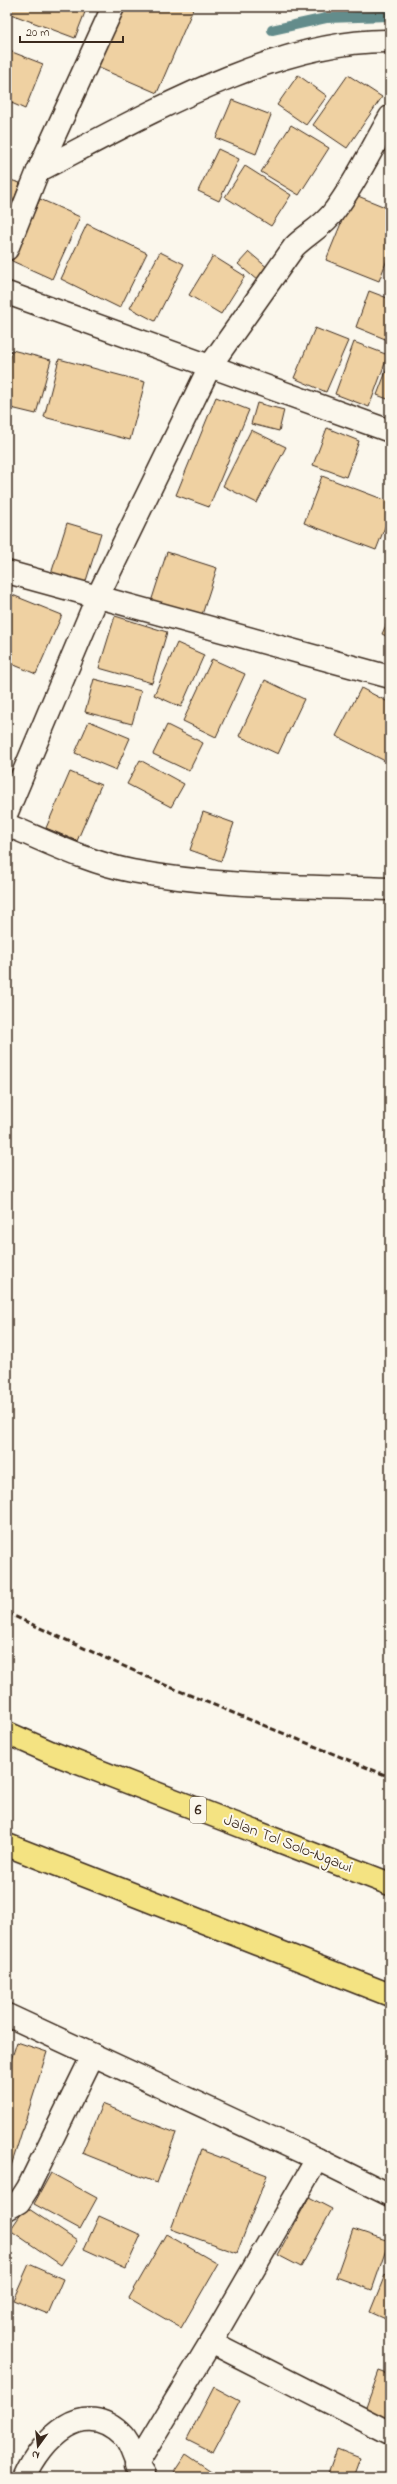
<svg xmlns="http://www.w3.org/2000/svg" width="397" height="2484" viewBox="0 0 397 2484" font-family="'Indie Flower',sans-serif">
	<rect width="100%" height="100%" fill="#fbf7ec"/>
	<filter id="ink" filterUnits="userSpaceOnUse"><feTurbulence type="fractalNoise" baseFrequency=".025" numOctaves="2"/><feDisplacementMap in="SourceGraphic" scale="8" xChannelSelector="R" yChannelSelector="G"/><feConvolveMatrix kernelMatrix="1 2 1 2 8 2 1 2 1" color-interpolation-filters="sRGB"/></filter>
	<g filter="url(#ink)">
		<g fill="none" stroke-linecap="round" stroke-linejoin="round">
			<!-- stream -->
			<path stroke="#638c8b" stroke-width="10" d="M272,30l54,-12 64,-2"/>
		</g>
		<!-- building -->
		<g fill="#efd1a2" stroke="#3b2a1e">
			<path d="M10,7h77l-12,31 -67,-25z"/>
			<path d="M123,7h71l-37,86 -60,-26z"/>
			<path d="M7,50l36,14 -18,45 -18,-8z"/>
			<path d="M298,75l29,21 -21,29 -29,-20z"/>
			<path d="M348,75l34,22 -35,51 -34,-23z"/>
			<path d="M232,100l39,15 -15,39 -40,-16z"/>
			<path d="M291,125l38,23 -30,47 -38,-23z"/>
			<path d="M218,149l21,10 -20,42 -21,-10z"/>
			<path d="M245,166l46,29 -20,31 -46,-29z"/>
			<path d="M7,179l13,4 -13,38z"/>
			<path d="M353,194l37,15v43l-11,29 -53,-21z"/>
			<path d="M40,199l40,18 -28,62 -40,-18z"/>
			<path d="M87,224l60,29 -27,55 -59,-29z"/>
			<path d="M160,252l24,12 -29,57 -25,-13z"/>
			<path d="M249,252l20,17 -11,12 -20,-17z"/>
			<path d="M213,256l32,20 -24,38 -32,-19z"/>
			<path d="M390,268v13l-4,-2z"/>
			<path d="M369,291l21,8v42l-34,-14z"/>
			<path d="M315,328l33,13 -22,51 -32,-14z"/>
			<path d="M354,342l34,13 -19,52 -34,-13z"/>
			<path d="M12,350l39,10 -15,54 -29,-7v-37z"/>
			<path d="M59,359l86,23 -15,58 -86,-23z"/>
			<path d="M390,361v39l-13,-5z"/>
			<path d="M216,397l33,13 -40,97 -33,-12z"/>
			<path d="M257,403l27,7 -5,21 -28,-7z"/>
			<path d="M327,428l32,13 -13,36 -33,-12z"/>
			<path d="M251,430l35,17 -29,56 -34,-17z"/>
			<path d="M322,476l68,26v12l-14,36 -72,-27z"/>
			<path d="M67,523l34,10 -16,51 -34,-10z"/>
			<path d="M167,552l50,16 -17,53 -50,-16z"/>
			<path d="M10,594l52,21 -26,59 -29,-12v-61z"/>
			<path d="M115,616l52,16 -15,51 -53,-15z"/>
			<path d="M390,616v22l-8,-4z"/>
			<path d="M177,643l27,12 -23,52 -27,-12z"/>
			<path d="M212,659l33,15 -29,63 -33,-16z"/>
			<path d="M94,679l47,12 -9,33 -47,-12z"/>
			<path d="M265,680l39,19 -26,55 -39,-18z"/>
			<path d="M361,688l29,15v47l-5,11 -49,-25z"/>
			<path d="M89,721l41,17 -14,32 -41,-17z"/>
			<path d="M167,725l36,18 -14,28 -36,-17z"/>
			<path d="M140,760l44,24 -13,23 -44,-23z"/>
			<path d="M70,772l31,13 -24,56 -31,-13z"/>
			<path d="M203,812l31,11 -13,38 -31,-11z"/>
			<path d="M17,2042l30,10 -40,127v-107z"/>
			<path d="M102,2104l74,29 -19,50 -75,-30z"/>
			<path d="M201,2150l66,25 -30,78 -66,-24z"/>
			<path d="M51,2173l46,25 -17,31 -46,-25z"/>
			<path d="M309,2197l23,12 -31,58 -23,-12z"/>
			<path d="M26,2207l51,34 -16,24 -51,-35z"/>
			<path d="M99,2216l42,19 -15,33 -42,-19z"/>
			<path d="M353,2229l36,12 -17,49 -36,-13z"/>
			<path d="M166,2234l52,30 -37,64 -52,-30z"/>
			<path d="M29,2264l34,15 -15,35 -35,-14z"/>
			<path d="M385,2275l5,2v44l-20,-9z"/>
			<path d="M379,2371l11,4v47l-26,-9z"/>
			<path d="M214,2387l26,14 -27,51 -26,-13z"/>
			<path d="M337,2449l23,9 -7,19h-26z"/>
			<path d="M186,2454l34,23 -48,-2z"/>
		</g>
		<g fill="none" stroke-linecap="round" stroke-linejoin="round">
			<!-- minor casing -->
			<g stroke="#3b2a1e" stroke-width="25">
				<g id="minor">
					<path d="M38,171c101,-52 236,-132 352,-130"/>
					<path d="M7,249l31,-78 75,-164"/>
					<path d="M7,293l383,138"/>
					<path d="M7,572l383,105"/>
					<path d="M7,812l90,-214 113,-232 84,-119c13,-13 30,-21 41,-37 21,-28 37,-62 55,-93"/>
					<path d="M7,825c41,17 82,38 125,46 85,16 173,15 258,18"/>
					<path d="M7,2015l310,144 73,36"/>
					<path d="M7,2209l12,-7 9,-14 65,-133"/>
					<path d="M211,2342l179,91"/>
					<path d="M136,2466l75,-124 106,-183"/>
					<path d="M25,2477c17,-38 59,-82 98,-41 10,10 11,28 20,38"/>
				</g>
			</g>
			<!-- motorway casing -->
			<g stroke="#3b2a1e" stroke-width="25">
				<g id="motorway">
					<path d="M7,1733l43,19 340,132"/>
					<path d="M7,1845l383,150"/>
				</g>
			</g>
			<!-- minor -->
			<use href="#minor" stroke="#fbf7ec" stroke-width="22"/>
			<!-- motorway -->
			<use href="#motorway" stroke="#f4e382" stroke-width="22"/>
			<!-- rail -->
			<path stroke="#3b2a1e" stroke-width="3" stroke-dasharray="6 3" stroke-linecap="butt" d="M7,1613l158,72 225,92"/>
		</g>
	</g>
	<g text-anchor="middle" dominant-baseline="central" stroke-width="4" stroke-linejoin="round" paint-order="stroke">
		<!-- shield labels -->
		<rect fill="#fbf7ec" stroke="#75685c" stroke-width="1" x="190" y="1797" width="16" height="26" rx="3"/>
		<g font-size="15" font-weight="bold" fill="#3b2a1e">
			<text x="198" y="1810">6</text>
		</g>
		<!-- street labels -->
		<g font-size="16" fill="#3b2a1e" stroke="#fbf7ec">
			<text transform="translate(288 1844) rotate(21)">Jalan Tol Solo–Ngawi</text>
		</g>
	</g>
	<!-- margin -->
	<rect width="397" height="2484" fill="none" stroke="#fbf7ec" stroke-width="24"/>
	<rect x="12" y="12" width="373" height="2460" fill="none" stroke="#3b2a1e" stroke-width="1.5" filter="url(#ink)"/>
	<!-- north arrow -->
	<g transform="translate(38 2446) rotate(195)" stroke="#fbf7ec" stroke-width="3" paint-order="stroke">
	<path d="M0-3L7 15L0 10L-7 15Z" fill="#3b2a1e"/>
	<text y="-6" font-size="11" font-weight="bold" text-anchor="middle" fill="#3b2a1e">N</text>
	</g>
	<!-- scale -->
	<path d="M20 36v6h103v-6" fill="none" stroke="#3b2a1e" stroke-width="2"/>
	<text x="26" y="36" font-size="12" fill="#3b2a1e" stroke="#fbf7ec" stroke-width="3" paint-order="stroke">20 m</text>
</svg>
